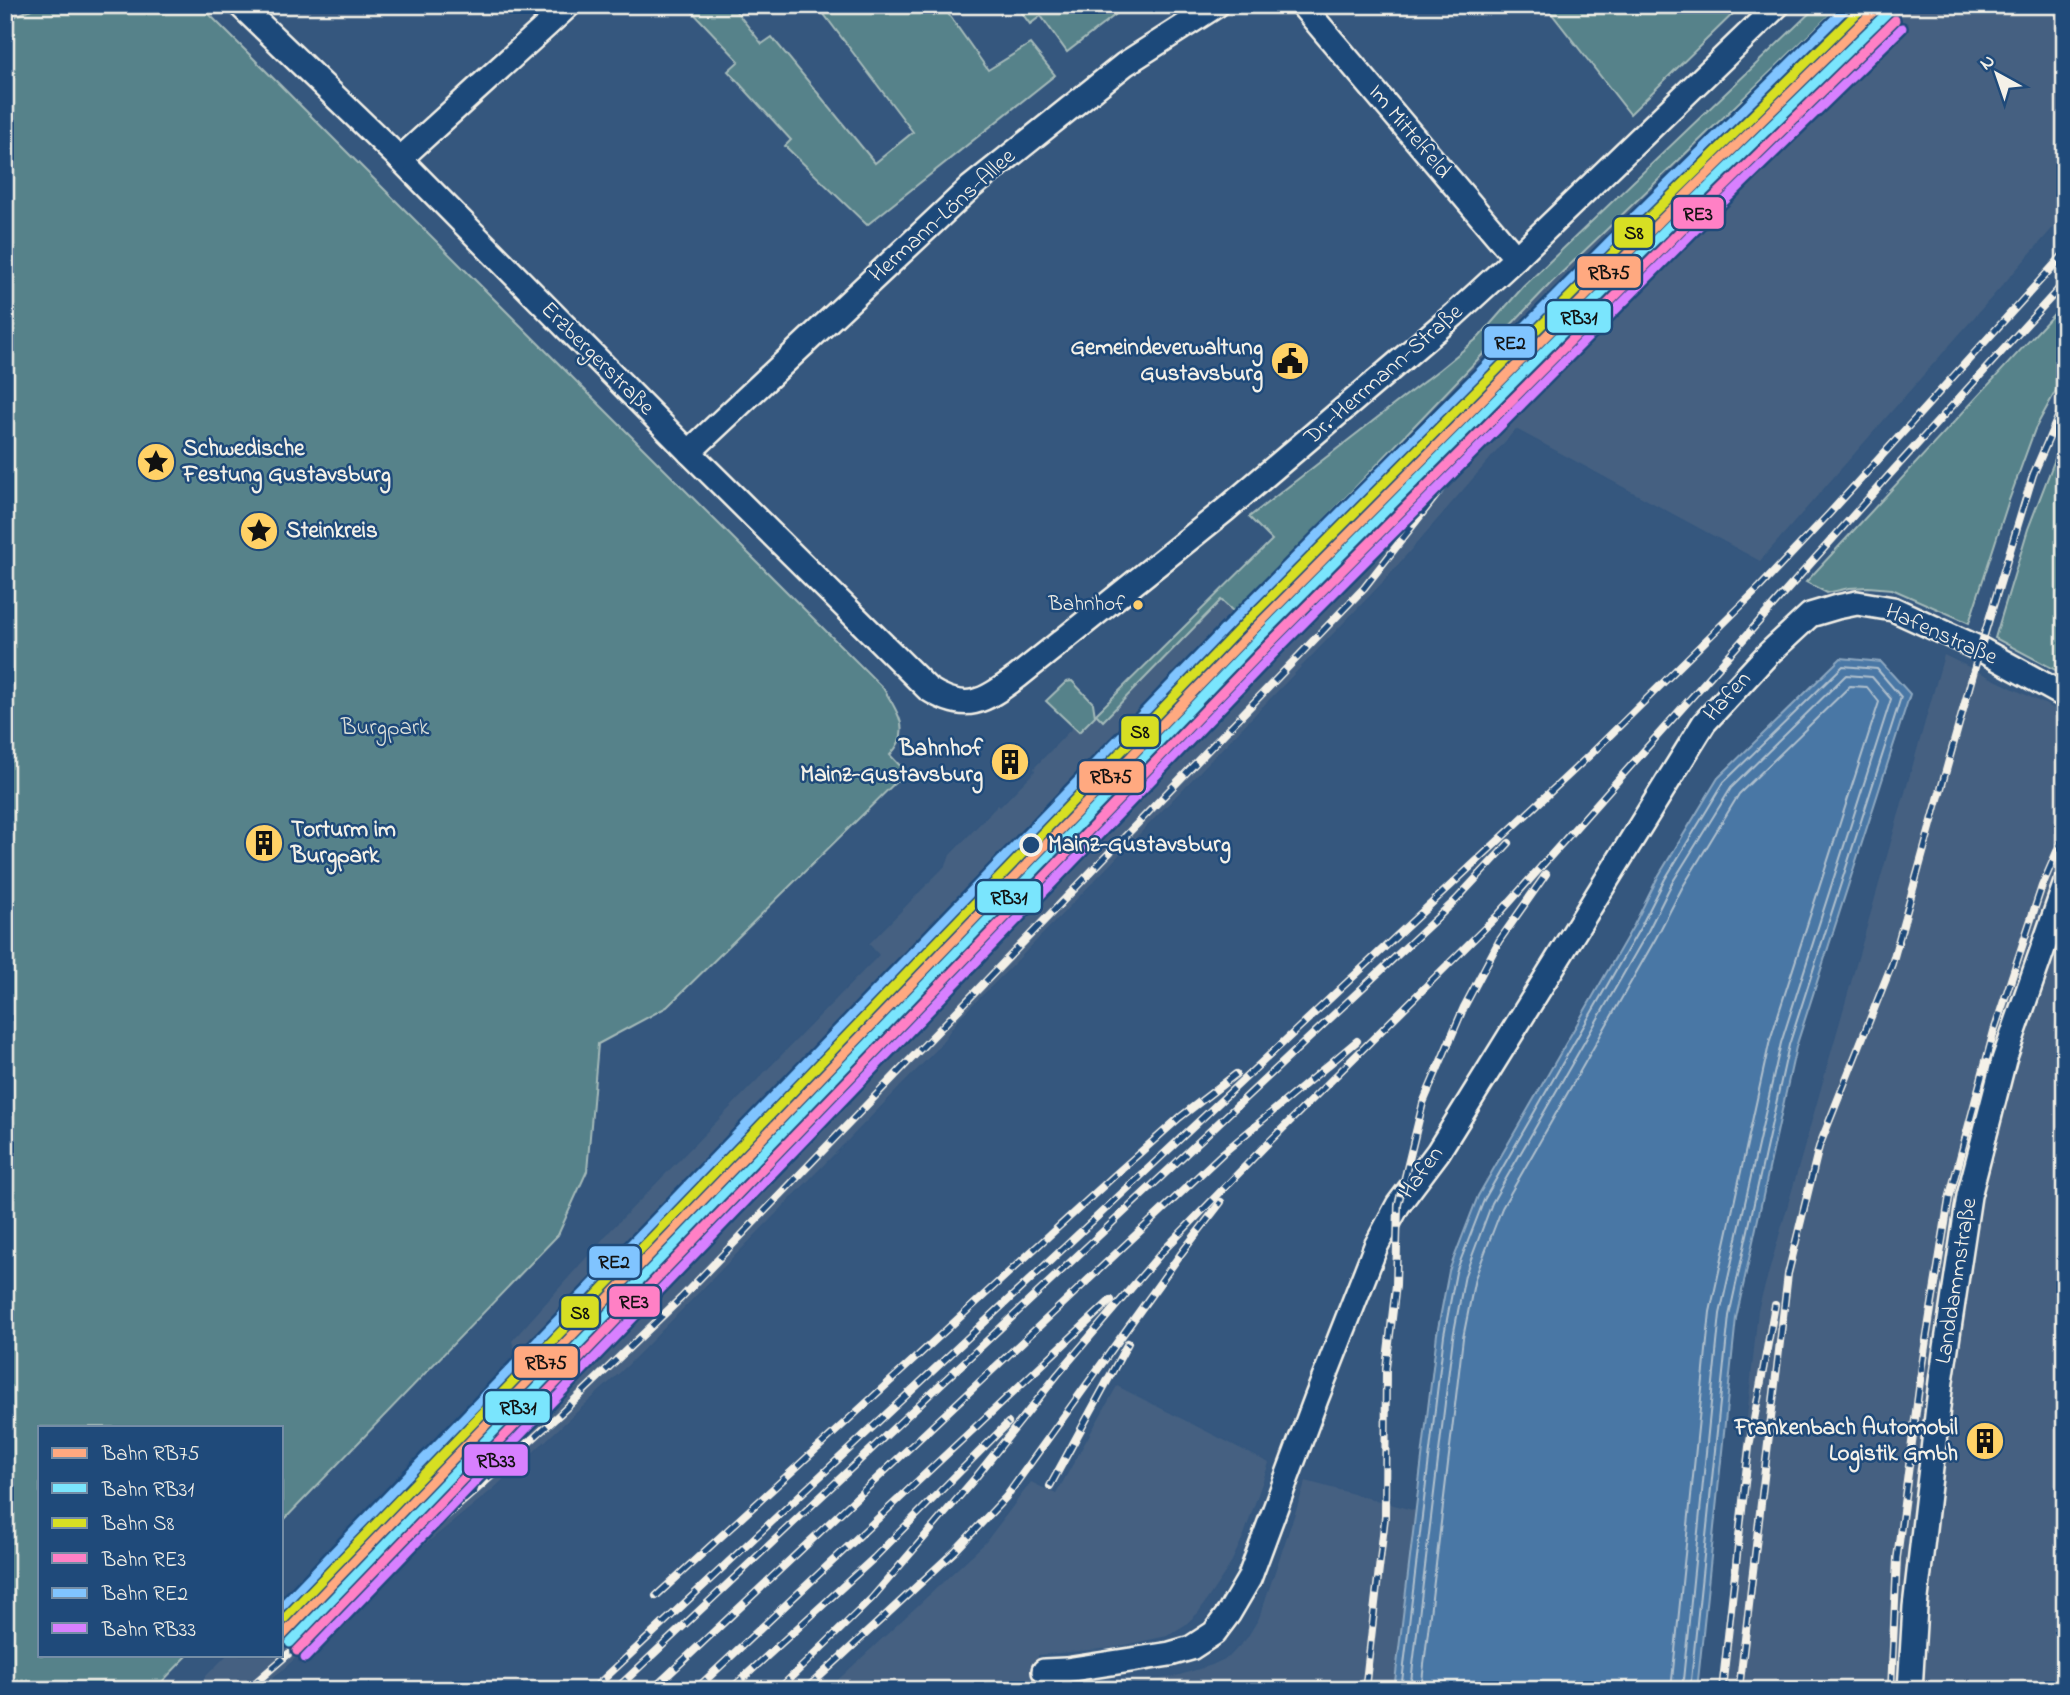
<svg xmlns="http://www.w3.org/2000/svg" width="2070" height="1695" viewBox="0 0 2070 1695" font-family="'Indie Flower',sans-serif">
	<rect width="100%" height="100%" fill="#35577e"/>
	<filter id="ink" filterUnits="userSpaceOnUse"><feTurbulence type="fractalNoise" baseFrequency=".0143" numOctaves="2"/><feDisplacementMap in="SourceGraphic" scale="14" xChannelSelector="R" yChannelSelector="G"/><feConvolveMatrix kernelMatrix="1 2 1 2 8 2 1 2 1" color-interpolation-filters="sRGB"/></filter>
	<g filter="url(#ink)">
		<!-- built -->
		<g fill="#446081">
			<path d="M1818,5h247v209l-305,347 -244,-132 -134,154 -374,387 -48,47 -23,32 -310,317 -134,123 -103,84 -130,117h-68l35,-35h55v-57l235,-242 -5,-15 98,-110 269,-276 -10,-11 77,-79 4,-10 48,-50 2,2 35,-36 -1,-3 39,-41 6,5 399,-395 45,-50z"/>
			<path d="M1944,655l121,59v976h-346l39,-380z"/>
			<path d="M1117,1386l152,77 -25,72 -14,30 -32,48 -13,12 -18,11 -55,12 -74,7 1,35h-212l158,-147 46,-61 25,12z"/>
			<path d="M1306,1481l110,30 -22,179h-310l89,-13 39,-12 17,-8 18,-19 12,-20z"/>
		</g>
		<!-- green -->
		<g fill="#56828a" stroke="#a5bab9" stroke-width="2">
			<path d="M40,5h160l683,683c14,23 30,43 7,67l16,17 -239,235 -69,37 -11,127 -29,64 -276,287v-95h-242v228h148l-34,35h-149v-1669z"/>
			<path d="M686,5h45l31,39 10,-7 103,126 38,-31 -96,-127h108l8,11 11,-8 44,62 42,-26 25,31 -188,150 -82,-79 6,-6 -63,-69 11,-10z"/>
			<path d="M1016,5h112l-61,47 -26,-36 -11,8z"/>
			<path d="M1545,5h197l-112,109z"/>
			<path d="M1818,5h22l-289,278 -316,330 -14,-13 -118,121 -7,-7 176,-174 -23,-23 191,-148 39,-32 44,-50z"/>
			<path d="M2065,302v72l-30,55 -27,74 -39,120 -77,-34 -24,-2 -19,1 -22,5 -21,-11z"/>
			<path d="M2065,433v242l-70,-37 33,-109z"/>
			<path d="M1072,681l21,22 2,13 -16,16 -33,-31 20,-19z"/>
		</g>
		<!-- water -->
		<path fill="#4a77a5" stroke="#8ea8c0" stroke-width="2" d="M1841,658l40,4 29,32 -114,353 -60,271 -39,372h-303l43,-356 12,-63 29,-75 156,-271 25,-50 59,-97z"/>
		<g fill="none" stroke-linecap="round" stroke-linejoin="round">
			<!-- shore -->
			<g stroke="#b0c0cd" stroke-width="2">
				<path d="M1401,1690l43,-355 12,-63 28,-72 156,-272 25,-49 59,-97 119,-116 34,3 24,28 -112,348 -60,271 -39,374"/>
				<path d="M1410,1690l43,-353 12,-62 27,-72 155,-270 25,-50 59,-95 115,-113 26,2 19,22 -110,344 -61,271 -38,376"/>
				<path d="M1421,1690l42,-352 12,-60 27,-70 154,-270 26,-50 57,-94 111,-108 17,1 12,15 -109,338 -60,272 -39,378"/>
			</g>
			<!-- street casing -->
			<g stroke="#f4f1e8" stroke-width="28">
				<g id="street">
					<path d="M240,5l160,154 289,293 239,237c39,25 56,12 89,-12l208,-167 229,-195 62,-57 262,-253"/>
					<path d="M1302,5l214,253"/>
					<path d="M400,159l169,-154"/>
					<path d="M689,452l282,-265 154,-123 92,-59"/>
					<path d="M1044,1671l22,-1 104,-16 21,-6 23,-15 15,-20 20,-34 67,-180 60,-153 22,-41 40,-53 266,-429 64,-69 42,-39 27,-8 20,-4 36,6 87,40 85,47"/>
					<path d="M1910,1690l5,-83 26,-226 28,-185 35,-136 61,-175"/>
				</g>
			</g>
			<!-- street -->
			<use href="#street" stroke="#1f4a7a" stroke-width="23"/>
			<!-- rail casing -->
			<g stroke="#f4f1e8" stroke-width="8">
				<g id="rail">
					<path d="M1050,1486l78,-143"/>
					<path d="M656,1596l459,-421 64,-57 57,-44"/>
					<path d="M247,1690l229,-200 84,-76 121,-116 683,-710 139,-178 113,-124 226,-225 59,-56"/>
					<path d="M592,1690l1001,-938 167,-165 69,-73 236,-261"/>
					<path d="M615,1690l841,-790 53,-57"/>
					<path d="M652,1690l571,-537 134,-112"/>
					<path d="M695,1690l416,-390"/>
					<path d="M730,1690l144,-132 134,-135"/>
					<path d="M778,1690l94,-92 104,-121 82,-103 104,-122 103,-106 234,-232 392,-441 174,-191"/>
					<path d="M805,1690l150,-139 51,-54 174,-242 41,-53"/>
					<path d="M1365,1690l20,-173 1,-149 10,-83 2,-80 25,-102 41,-96 35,-66 47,-67"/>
					<path d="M1722,1690l27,-243 26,-142"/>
					<path d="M1739,1690l49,-416 31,-127 73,-183 88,-315 53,-174 32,-74"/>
					<path d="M1891,1690l6,-132 25,-193 27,-166 45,-168 48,-145 23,-53"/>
				</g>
			</g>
			<!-- rail -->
			<use href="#rail" stroke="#1f4a7a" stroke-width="5" stroke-dasharray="16" stroke-linecap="butt"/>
			<!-- rail-1 casing -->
			<g stroke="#1f4a7a" stroke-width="14">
				<path id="rail-1" d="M282,1636l971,-1006 438,-440 189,-185"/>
			</g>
			<!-- rail-2 casing -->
			<g stroke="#1f4a7a" stroke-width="14">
				<path id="rail-2" d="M290,1643l970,-1006 438,-440 189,-184"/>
			</g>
			<!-- rail-3 casing -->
			<g stroke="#1f4a7a" stroke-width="14">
				<path id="rail-3" d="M282,1621l963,-998 384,-386 236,-232"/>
			</g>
			<!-- rail-4 casing -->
			<g stroke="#1f4a7a" stroke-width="14">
				<path id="rail-4" d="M297,1651l971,-1006 438,-440 189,-185"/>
			</g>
			<!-- rail-5 casing -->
			<g stroke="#1f4a7a" stroke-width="14">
				<path id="rail-5" d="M282,1606l956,-991 383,-385 228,-225"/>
			</g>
			<!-- rail-6 casing -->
			<g stroke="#1f4a7a" stroke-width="14">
				<path id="rail-6" d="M305,1658l970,-1006 438,-440 189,-184"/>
			</g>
			<!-- rail-1 -->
			<use href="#rail-1" stroke="#ffa980" stroke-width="9"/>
			<!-- rail-2 -->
			<use href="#rail-2" stroke="#7ae5fd" stroke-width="9"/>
			<!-- rail-3 -->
			<use href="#rail-3" stroke="#d7df23" stroke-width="9"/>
			<!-- rail-4 -->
			<use href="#rail-4" stroke="#ff80c5" stroke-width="9"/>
			<!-- rail-5 -->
			<use href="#rail-5" stroke="#80c4ff" stroke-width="9"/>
			<!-- rail-6 -->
			<use href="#rail-6" stroke="#d880ff" stroke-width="9"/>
		</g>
	</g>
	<!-- icons -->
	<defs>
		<g id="civic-disc" transform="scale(2.0125)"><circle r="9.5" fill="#ffd166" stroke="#1f4a7a"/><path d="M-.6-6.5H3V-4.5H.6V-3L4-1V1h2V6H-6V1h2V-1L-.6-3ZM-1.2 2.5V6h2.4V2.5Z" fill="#111"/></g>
		<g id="sight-disc" transform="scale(2.0125)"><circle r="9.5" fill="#ffd166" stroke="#1f4a7a"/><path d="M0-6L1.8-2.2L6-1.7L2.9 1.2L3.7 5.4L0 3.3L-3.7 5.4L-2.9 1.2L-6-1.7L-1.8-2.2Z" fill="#111"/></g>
		<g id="building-disc" transform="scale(2.0125)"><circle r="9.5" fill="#ffd166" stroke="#1f4a7a"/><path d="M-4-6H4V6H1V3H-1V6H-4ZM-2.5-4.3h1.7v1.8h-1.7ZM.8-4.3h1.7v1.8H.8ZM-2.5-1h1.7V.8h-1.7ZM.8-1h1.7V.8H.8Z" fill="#111"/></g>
	</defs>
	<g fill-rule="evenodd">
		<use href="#civic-disc" x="1290" y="361"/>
		<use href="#sight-disc" x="156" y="462"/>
		<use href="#sight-disc" x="259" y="531"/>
		<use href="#building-disc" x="1010" y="762"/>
		<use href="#building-disc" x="264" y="843"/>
		<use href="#building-disc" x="1985" y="1441"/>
	</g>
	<!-- markers -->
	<circle fill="#fece6d" stroke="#1f4a7a" stroke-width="2.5" cx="1138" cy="605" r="6"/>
	<circle fill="#1f4a7a" stroke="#f4f1e8" stroke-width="3.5" cx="1031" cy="845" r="10"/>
	<g text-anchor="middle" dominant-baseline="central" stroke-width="5" stroke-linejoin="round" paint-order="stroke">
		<!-- bus labels -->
		<g font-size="21" fill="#f4f1e8" stroke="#1f4a7a" text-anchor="end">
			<text x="1125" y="605">Bahnhof</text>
		</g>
		<!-- street labels -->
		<g font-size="23" fill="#f4f1e8" stroke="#1f4a7a">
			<text transform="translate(1409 132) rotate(50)">Im Mittelfeld</text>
			<text transform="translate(943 216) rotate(-42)">Hermann-Löns-Allee</text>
			<text transform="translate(597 359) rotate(45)">Erzbergerstraße</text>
			<text transform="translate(1384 375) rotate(-41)">Dr.-Herrmann-Straße</text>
			<text transform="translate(1941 635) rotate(24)">Hafenstraße</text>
			<text transform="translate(1728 697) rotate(-48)">Hafen</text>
			<text transform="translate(1422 1173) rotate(-54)">Hafen</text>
			<text transform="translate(1957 1281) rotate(-81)">Landdammstraße</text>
		</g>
		<!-- poi labels -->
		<g font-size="23" font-weight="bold" fill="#f4f1e8" stroke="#1f4a7a" text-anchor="end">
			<text x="1263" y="348">Gemeindeverwaltung<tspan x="1263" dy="26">Gustavsburg</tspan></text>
			<text x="183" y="449" text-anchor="start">Schwedische<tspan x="183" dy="26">Festung Gustavsburg</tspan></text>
			<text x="286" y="531" text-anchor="start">Steinkreis</text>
			<text x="983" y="749">Bahnhof<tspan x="983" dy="26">Mainz-Gustavsburg</tspan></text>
			<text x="291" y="830" text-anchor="start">Torturm im<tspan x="291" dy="26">Burgpark</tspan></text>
			<text x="1958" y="1428">Frankenbach Automobil<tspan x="1958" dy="26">Logistik Gmbh</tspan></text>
		</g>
		<!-- park labels -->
		<g font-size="23" fill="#dce0da" stroke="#1f4a7a">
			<text x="385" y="728">Burgpark</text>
		</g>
		<!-- stop labels -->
		<g font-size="23" font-weight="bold" fill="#f4f1e8" stroke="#1f4a7a" text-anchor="start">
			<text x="1048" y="845">Mainz-Gustavsburg</text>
		</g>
	</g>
	<g stroke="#1f4a7a" stroke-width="2.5">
		<rect x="1672" y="196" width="53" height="34" rx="7" fill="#ff80c5"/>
		<rect x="1613" y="216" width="41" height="33" rx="7" fill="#d7df23"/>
		<rect x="1576" y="255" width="66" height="34" rx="7" fill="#ffa980"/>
		<rect x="1546" y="300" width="66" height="34" rx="7" fill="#7ae5fd"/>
		<rect x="1483" y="325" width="53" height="34" rx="7" fill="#80c4ff"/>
		<rect x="1120" y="715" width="40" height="33" rx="7" fill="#d7df23"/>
		<rect x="1078" y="760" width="67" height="34" rx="7" fill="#ffa980"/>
		<rect x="976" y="880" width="66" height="34" rx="7" fill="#7ae5fd"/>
		<rect x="588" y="1245" width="53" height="34" rx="7" fill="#80c4ff"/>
		<rect x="608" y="1285" width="53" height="33" rx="7" fill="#ff80c5"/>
		<rect x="560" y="1295" width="40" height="34" rx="7" fill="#d7df23"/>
		<rect x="513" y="1345" width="66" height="34" rx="7" fill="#ffa980"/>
		<rect x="484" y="1390" width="67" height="34" rx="7" fill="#7ae5fd"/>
		<rect x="463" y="1443" width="66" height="34" rx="7" fill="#d880ff"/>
	</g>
	<g font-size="19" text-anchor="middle" font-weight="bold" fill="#111">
		<text x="1698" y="220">RE3</text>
		<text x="1634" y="239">S8</text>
		<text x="1609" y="279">RB75</text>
		<text x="1579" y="324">RB31</text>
		<text x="1510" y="349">RE2</text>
		<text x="1140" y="738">S8</text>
		<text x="1111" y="783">RB75</text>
		<text x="1009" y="904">RB31</text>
		<text x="614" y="1268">RE2</text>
		<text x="634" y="1308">RE3</text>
		<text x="580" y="1319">S8</text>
		<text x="546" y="1369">RB75</text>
		<text x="518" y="1414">RB31</text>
		<text x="496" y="1467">RB33</text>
	</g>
	<!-- margin -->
	<rect width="2070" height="1695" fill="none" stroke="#1f4a7a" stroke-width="28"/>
	<rect x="14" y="14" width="2042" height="1667" fill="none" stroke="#f4f1e8" stroke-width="2.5" filter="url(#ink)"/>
	<!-- legend -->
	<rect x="38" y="1426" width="245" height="231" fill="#1f4a7a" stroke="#748da6" stroke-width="2"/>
	<rect x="52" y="1448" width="35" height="10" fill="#ffa980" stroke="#748da6" stroke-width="2"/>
	<text x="102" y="1460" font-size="21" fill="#f4f1e8">Bahn RB75</text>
	<rect x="52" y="1483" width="35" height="10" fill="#7ae5fd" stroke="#748da6" stroke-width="2"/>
	<text x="102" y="1496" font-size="21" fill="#f4f1e8">Bahn RB31</text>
	<rect x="52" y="1518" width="35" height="10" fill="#d7df23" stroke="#748da6" stroke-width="2"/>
	<text x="102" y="1530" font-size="21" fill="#f4f1e8">Bahn S8</text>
	<rect x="52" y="1553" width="35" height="10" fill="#ff80c5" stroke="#748da6" stroke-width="2"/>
	<text x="102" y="1566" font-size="21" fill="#f4f1e8">Bahn RE3</text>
	<rect x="52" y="1588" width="35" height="10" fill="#80c4ff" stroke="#748da6" stroke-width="2"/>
	<text x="102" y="1600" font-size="21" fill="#f4f1e8">Bahn RE2</text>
	<rect x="52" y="1623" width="35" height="10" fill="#d880ff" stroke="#748da6" stroke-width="2"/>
	<text x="102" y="1636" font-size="21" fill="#f4f1e8">Bahn RB33</text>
	<!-- north arrow -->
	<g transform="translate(1997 74) rotate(320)" stroke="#1f4a7a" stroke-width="5" paint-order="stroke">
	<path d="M0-5L12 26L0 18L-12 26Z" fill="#f4f1e8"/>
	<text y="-10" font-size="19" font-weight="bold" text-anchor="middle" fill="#f4f1e8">N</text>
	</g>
</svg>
